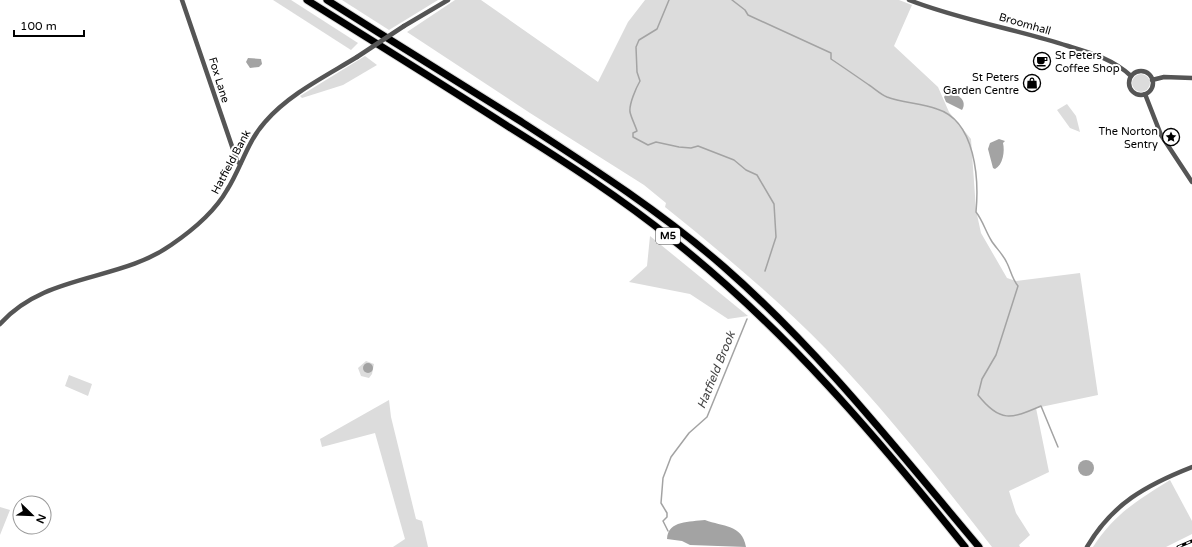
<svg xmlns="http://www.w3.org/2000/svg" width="1192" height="547" viewBox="0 0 1192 547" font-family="'Varela Round',sans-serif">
	<rect width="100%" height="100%" fill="#fff"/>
	<!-- green -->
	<g fill="#dcdcdc">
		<path d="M273,0h18l67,43 -7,7z"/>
		<path d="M342,0h96l-49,30z"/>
		<path d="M455,0h26l117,82 30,-60 17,-22h254l13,5 -18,41 44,41 11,25 22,27 5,71 5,23 26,45 9,3 64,-8 18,122 -62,13 13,64 -40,19 7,22 14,22 -11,10 1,2h-28c-53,-68 -106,-136 -166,-198 -50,-51 -105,-97 -161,-142l1,-4 -22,-18 -114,-72 -123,-81z"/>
		<path d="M365,56l12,9 -34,20 -41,13 -2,-2z"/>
		<circle cx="1141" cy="83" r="9"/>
		<path d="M1067,104l9,12 4,16 -10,-4 -13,-18z"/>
		<path d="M650,236l98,80 -20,3 -38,-25 -61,-12 18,-16z"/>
		<path d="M366,361l8,3 -2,10 -3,4 -8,-2 -3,-8z"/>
		<path d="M69,375l23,9 -4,12 -23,-10z"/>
		<path d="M389,400l2,17 25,102 6,2 6,26h-35l12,-8 -30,-106 -53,14 -2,-8z"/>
		<path d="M1170,480l22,41v13l-26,13h-73c22,-34 44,-46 77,-67z"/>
		<path d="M0,507l10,3 -10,25z"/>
	</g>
	<!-- water -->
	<g fill="#a3a3a3">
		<path d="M248,58l13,1 1,5 -3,3 -9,1 -4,-6z"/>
		<path d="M947,92c10,1 21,8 15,18l-16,-8 -2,-5z"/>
		<path d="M999,139l6,2 -2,2c2,8 0,22 -8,26l-2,-1 -5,-19 2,-6z"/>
		<circle cx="368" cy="368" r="5"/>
		<circle cx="1086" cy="468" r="8"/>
		<path d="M705,520c18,7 37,4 41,27l-56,-2 -8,-4 -15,-2c1,-19 23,-17 38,-19z"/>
	</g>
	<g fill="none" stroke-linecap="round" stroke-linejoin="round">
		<!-- stream -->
		<g stroke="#a3a3a3" stroke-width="1.5">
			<path d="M669,0l-12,29 -18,11 -3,7 1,25 3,9c-4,7 -11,23 -10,31 1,5 5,13 7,19l-4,2v4l15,8 8,-3 23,5 12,1 7,-2 36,14 12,10 11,5 17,29 2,33 -11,34"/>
			<path d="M732,0l13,10 3,5 83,38v6c12,8 25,17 38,26 5,3 11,9 18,12 15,6 34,6 50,12 39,12 42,71 39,103 7,9 9,18 15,28 4,7 12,14 16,23 4,8 5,16 11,23l-22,69 -14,24 -4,16c22,28 33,24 63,11l17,41"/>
			<path d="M668,531l-5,-10 4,-4v-4l-6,-10 2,-25 8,-21 18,-24 18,-16 40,-98"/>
		</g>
		<!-- highway casing -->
		<g stroke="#dbdbdb" stroke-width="9">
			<g id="highway">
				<path d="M307,0c67,42 135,84 202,127 56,35 112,71 164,113 111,88 203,196 292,307"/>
				<path d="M327,0c63,40 126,79 190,119 71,46 143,92 207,148 96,84 173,183 255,280"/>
			</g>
		</g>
		<!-- minor -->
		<g stroke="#555" stroke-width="4.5">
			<path d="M182,0l55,161 3,3"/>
			<path d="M909,0c51,20 107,29 159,46 23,7 45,13 63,30"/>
			<path d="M404,26l44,-26"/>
			<circle cx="1141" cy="83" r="12"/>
			<path d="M1152,80l12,-3 28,1"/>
			<path d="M1145,94l16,41 31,47"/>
			<path d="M0,324c45,-51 119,-42 171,-79 22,-15 43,-32 56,-55 14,-22 20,-48 38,-68 24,-28 61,-46 92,-65"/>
			<path d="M1087,547c25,-43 59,-62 105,-80"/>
		</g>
		<!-- highway -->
		<use href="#highway" stroke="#000" stroke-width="7"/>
		<!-- rail casing -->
		<g stroke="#000" stroke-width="3">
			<path id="rail" d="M1178,547l14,-6"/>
		</g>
		<!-- rail -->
		<use href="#rail" stroke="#fff" stroke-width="1.5" stroke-dasharray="4.5" stroke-linecap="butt"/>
		<!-- minor-bridge -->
		<path stroke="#555" stroke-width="4.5" d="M357,57l47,-31"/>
	</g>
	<!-- icons -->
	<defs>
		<g id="cafe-ring" transform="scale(0.9)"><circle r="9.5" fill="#fff" stroke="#000" stroke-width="1.5"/><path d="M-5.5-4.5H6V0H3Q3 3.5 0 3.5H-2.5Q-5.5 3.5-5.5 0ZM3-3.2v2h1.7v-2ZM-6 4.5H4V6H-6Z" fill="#000"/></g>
		<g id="shop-ring" transform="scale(0.9)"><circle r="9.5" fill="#fff" stroke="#000" stroke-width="1.5"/><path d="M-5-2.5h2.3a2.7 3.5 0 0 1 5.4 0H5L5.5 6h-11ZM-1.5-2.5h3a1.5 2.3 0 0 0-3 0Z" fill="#000"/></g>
		<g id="sight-ring" transform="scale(0.9)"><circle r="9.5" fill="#fff" stroke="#000" stroke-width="1.5"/><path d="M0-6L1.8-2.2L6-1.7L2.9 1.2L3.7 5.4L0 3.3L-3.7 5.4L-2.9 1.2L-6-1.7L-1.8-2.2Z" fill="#000"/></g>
	</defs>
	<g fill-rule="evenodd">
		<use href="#cafe-ring" x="1042" y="61"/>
		<use href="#shop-ring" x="1032" y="83"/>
		<use href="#sight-ring" x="1171" y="137"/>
	</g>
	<g text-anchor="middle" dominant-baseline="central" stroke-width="4" stroke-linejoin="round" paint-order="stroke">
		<!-- shield labels -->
		<rect fill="#fff" stroke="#4c4c4c" stroke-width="1" x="656" y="228" width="24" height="16" rx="3"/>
		<g font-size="10" font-weight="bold" fill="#000">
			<text x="668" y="236">M5</text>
		</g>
		<!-- street labels -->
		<g font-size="11" fill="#000" stroke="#fff">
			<text transform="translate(1025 24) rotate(16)">Broomhall</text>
			<text transform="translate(219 80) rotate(73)">Fox Lane</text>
			<text transform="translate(231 162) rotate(-62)">Hatfield Bank</text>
		</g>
		<!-- poi labels -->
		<g font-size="11" fill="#000" stroke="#fff" text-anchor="end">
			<text x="1055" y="55" text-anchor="start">St Peters<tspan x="1055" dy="13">Coffee Shop</tspan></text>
			<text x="1019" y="77">St Peters<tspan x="1019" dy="13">Garden Centre</tspan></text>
			<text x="1158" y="131">The Norton<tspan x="1158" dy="13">Sentry</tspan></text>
		</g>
		<!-- water labels -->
		<g font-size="12" font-style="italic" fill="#444" stroke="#fff">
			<text transform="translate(716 370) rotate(-68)">Hatfield Brook</text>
		</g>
	</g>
	<!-- north arrow -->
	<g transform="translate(32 515) rotate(113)"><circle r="19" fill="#ffffff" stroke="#999999"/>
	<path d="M0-3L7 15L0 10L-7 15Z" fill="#000000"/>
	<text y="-6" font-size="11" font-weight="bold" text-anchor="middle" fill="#000000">N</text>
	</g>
	<!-- scale -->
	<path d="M14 30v6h70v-6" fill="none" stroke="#000000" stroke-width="2"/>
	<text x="20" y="30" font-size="12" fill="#000000" stroke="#ffffff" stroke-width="3" paint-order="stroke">100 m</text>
</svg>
